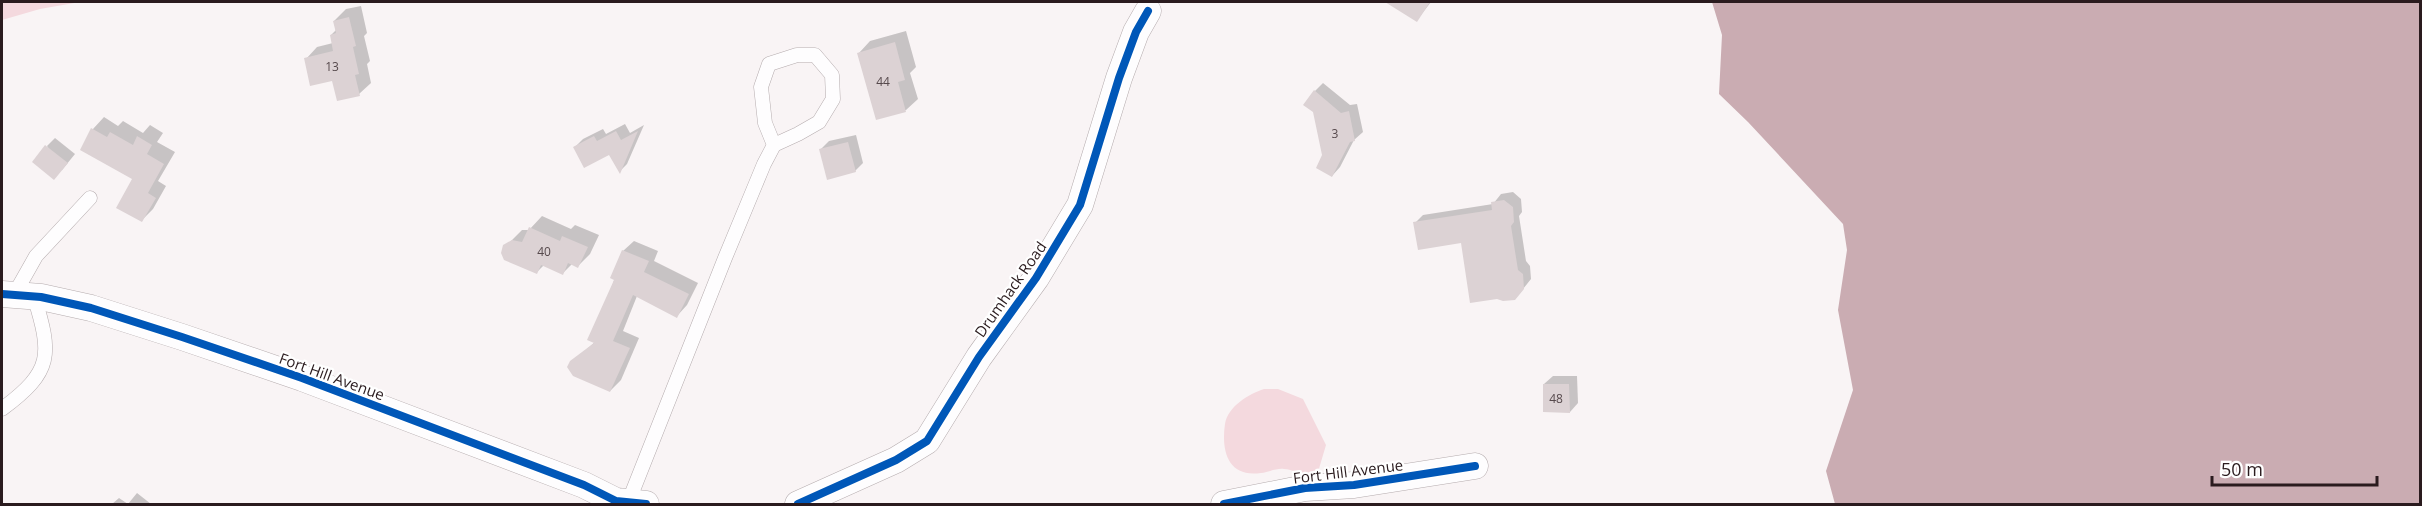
<svg xmlns="http://www.w3.org/2000/svg" width="2422" height="506" viewBox="0 0 2422 506" font-family="'Open Sans',sans-serif">
	<rect width="100%" height="100%" fill="#f9f4f5"/>
	<!-- green -->
	<g fill="#f4d9de">
		<path d="M2,2h78l-40,7 -38,11z"/>
		<path d="M1264,389h14l25,10 23,46 -8,27 -8,6c-8,-3 -18,-9 -26,-9 -7,-1 -16,3 -23,4 -33,5 -40,-22 -36,-49 3,-18 24,-30 39,-35z"/>
	</g>
	<!-- water -->
	<path fill="#caacb2" d="M1712,2h708v502h-585l-9,-33 27,-81 -15,-80 9,-60 -4,-26 -95,-102 -29,-28 3,-59z"/>
	<!-- shadow -->
	<g fill="#0003">
		<path d="M1408,2h23l-14,18 -15,-9z"/>
		<path d="M361,6l6,27 -3,3 6,25 -3,3 4,19 -12,11 -53,-35 11,-12 16,-4 -2,-8 5,-5 -2,-9 12,-12z"/>
		<path d="M906,31l10,36 -6,6 8,26 -12,11 -29,8 -18,-65 11,-12z"/>
		<path d="M1323,83l27,22 7,-1 6,28 -9,8 -14,27 -8,9 -8,-20 -9,-65z"/>
		<path d="M104,117l14,9 5,-5 20,12 7,-8 13,8 -6,9 18,10 -17,29 8,5 -13,23 -11,11 -8,-41 -52,-30 11,-20z"/>
		<path d="M625,124l5,9 14,-8 -17,39 -7,7 -10,-18 -35,-6 8,-8 20,-10 3,5z"/>
		<path d="M856,135l7,28 -8,8 -34,-22 8,-8z"/>
		<path d="M55,138l20,16 -13,16 -15,-24z"/>
		<path d="M1513,192l8,7 1,13 -3,4 7,45 4,5 1,13 -16,20 -53,-58 -47,-18 8,-8 70,-11 8,-10z"/>
		<path d="M542,216l29,13 4,-4 24,10 -9,19 -12,12 -6,-2 -9,9 -19,-8 -7,7 -34,-23 19,-19h7z"/>
		<path d="M634,241l24,10 -4,10 44,22 -11,22 -10,11 -40,-20 -14,35 16,7 -18,42 -11,11 -38,-29 23,-20 28,-91z"/>
		<path d="M1553,376h24l1,27 -8,9 -26,-28z"/>
		<path d="M137,493l14,11h-39l7,-6 9,6z"/>
	</g>
	<!-- building -->
	<g fill="#dcd2d4">
		<path d="M1385,2h45l-13,20z"/>
		<path d="M349,17l7,29 -3,1 6,27 -4,1 5,21 -23,5 -5,-20 -22,5 -6,-28 29,-7 -3,-16 6,-2 -3,-12z"/>
		<path d="M895,42l10,38 -7,2 8,30 -30,8 -19,-67z"/>
		<path d="M1314,90l27,23 8,-2 6,30 -5,1 -18,35 -16,-9 6,-13 -9,-43 -10,-7z"/>
		<path d="M91,128l16,9 3,-5 23,13 4,-9 15,9 -5,9 17,10 -16,29 8,5 -14,24 -26,-14 16,-29 -52,-29z"/>
		<path d="M616,131l5,9 17,-9 -18,43 -11,-19 -25,13 -11,-21 21,-11 3,5z"/>
		<path d="M848,142l8,30 -29,8 -8,-31z"/>
		<path d="M45,145l23,18 -14,17 -22,-18z"/>
		<path d="M1504,200l9,7 1,15 -3,4 7,44 5,4 1,15 -9,11 -12,1 -6,-2 -27,4 -9,-60 -43,7 -5,-28 79,-12 -1,-8z"/>
		<path d="M529,227l31,14 2,-5 26,11 -10,21 -10,-5 -5,12 -22,-10 -4,9 -33,-14 -3,-7 2,-8 9,-5 10,2z"/>
		<path d="M622,250l27,11 -5,11 45,22 -12,24 -44,-23 -20,46 17,7 -20,44 -37,-16 -6,-9 3,-6 24,-18 -7,-3 27,-60 -4,-2z"/>
		<path d="M1543,384h26l1,29 -27,-1z"/>
	</g>
	<g fill="none" stroke-linecap="round" stroke-linejoin="round">
		<!-- lane casing -->
		<g stroke="#b5acae" stroke-width="15">
			<g id="lane">
				<path d="M14,295l22,-39 54,-58"/>
				<path d="M2,409c51,-38 50,-54 32,-113"/>
				<path d="M628,503l97,-245 39,-94 10,-19 -9,-22 -4,-36 8,-23 28,-9h18l17,20 1,24 -14,23 -21,12 -24,11"/>
			</g>
		</g>
		<!-- street casing -->
		<g stroke="#b5acae" stroke-width="27">
			<g id="street">
				<path d="M2,294l39,3 50,11 91,29 120,41 282,107 32,16 30,3"/>
				<path d="M798,504l98,-44 31,-19 52,-84 57,-79 44,-73 39,-127 17,-46 12,-21"/>
				<path d="M1224,504l81,-16 49,-3 121,-19"/>
			</g>
		</g>
		<!-- lane -->
		<use href="#lane" stroke="#fefdfe" stroke-width="14"/>
		<!-- street -->
		<use href="#street" stroke="#fefdfe" stroke-width="26"/>
		<!-- cycleway casing -->
		<g stroke="#fff" stroke-width="11">
			<g id="cycleway">
				<path d="M2,294l39,3 50,11 91,29 120,41 282,107 32,16 30,3"/>
				<path d="M798,504l98,-44 31,-19 52,-84 57,-79 44,-73 39,-127 17,-46 12,-21"/>
				<path d="M1224,504l81,-16 49,-3 121,-19"/>
			</g>
		</g>
		<!-- cycleway -->
		<use href="#cycleway" stroke="#0057b8" stroke-width="8"/>
	</g>
	<g text-anchor="middle" dominant-baseline="central" stroke-width="4.5" stroke-linejoin="round" paint-order="stroke">
		<!-- number labels -->
		<g font-size="12" fill="#56494c">
			<text x="332" y="66">13</text>
			<text x="883" y="81">44</text>
			<text x="1335" y="133">3</text>
			<text x="544" y="251">40</text>
			<text x="1556" y="398">48</text>
		</g>
		<!-- street labels -->
		<g font-size="15" fill="#2a1b1e" stroke="#fff">
			<text transform="translate(1010 289) rotate(-55)">Drumhack Road</text>
			<text transform="translate(332 376) rotate(20)">Fort Hill Avenue</text>
			<text transform="translate(1348 471) rotate(-7)">Fort Hill Avenue</text>
		</g>
	</g>
	<!-- border -->
	<rect width="2422" height="506" fill="none" stroke="#2a1b1e" stroke-width="6"/>
	<!-- scale -->
	<path d="M2212 476v9h165v-9" fill="none" stroke="#2a1b1e" stroke-width="3"/>
	<text x="2221" y="476" font-size="18" fill="#2a1b1e" stroke="#ffffff" stroke-width="4.5" paint-order="stroke">50 m</text>
</svg>
